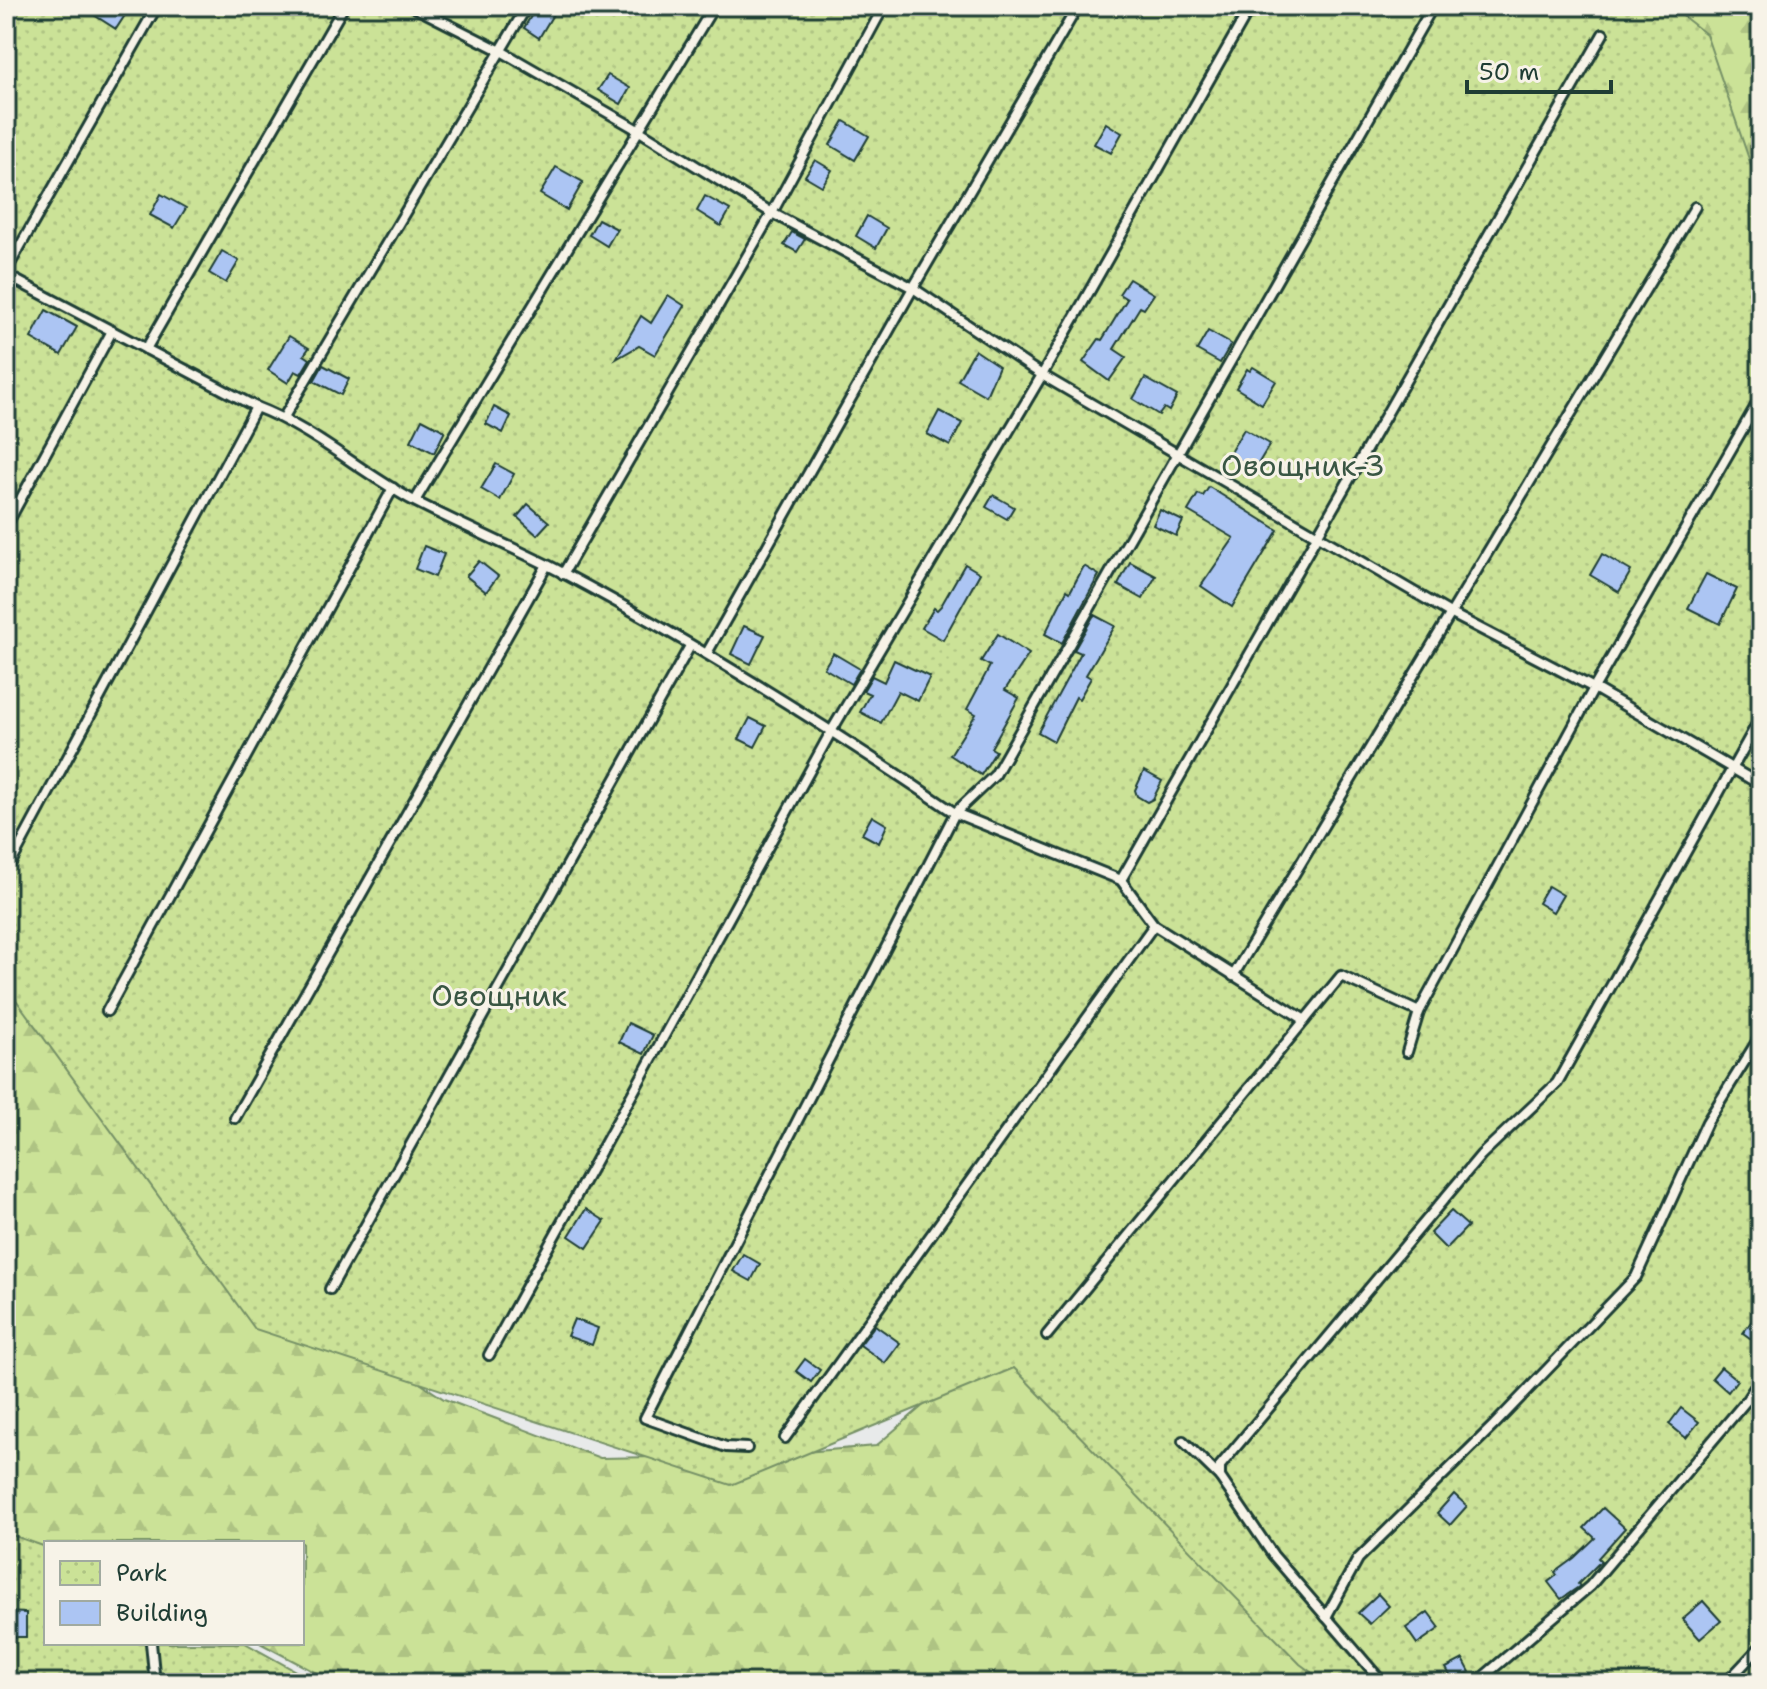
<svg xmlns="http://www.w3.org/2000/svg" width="1767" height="1689" viewBox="0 0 1767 1689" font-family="'Shantell Sans',sans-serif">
	<defs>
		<pattern id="forest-firs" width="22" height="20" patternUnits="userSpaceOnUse" patternTransform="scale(2)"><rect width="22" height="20" fill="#cbe297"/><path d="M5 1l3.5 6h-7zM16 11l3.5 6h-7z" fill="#aec383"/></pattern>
		<pattern id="park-dots" width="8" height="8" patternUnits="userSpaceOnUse" patternTransform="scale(2)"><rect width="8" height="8" fill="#cbe297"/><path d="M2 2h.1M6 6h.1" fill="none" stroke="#aec383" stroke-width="1.8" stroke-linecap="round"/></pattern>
	</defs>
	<rect width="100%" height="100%" fill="#e8eaea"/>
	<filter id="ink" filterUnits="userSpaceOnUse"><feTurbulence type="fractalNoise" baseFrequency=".0125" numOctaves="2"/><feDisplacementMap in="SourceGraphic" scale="16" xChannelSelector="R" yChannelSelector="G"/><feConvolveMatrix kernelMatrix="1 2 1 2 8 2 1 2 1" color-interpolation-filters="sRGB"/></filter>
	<g filter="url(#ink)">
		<!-- forest -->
		<g fill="url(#forest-firs)" stroke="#759066" stroke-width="2">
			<path d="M1619,6h142v302z"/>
			<path d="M6,893l316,425 122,81 156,59 169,-3 107,-9 122,-105 347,342h-1010l-75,-40h42v-100h-256v29l-40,5z"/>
		</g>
		<!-- park -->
		<g fill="url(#park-dots)" stroke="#759066" stroke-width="2">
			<path d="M6,6h1664l36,28 55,160v1489h-435l-26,-19 -286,-296 -283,117 -476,-156 -249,-343z"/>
			<path d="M6,1533l40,14v96h199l72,40h-311z"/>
		</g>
		<!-- building -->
		<g fill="#acc5f3" stroke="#1f3d34" stroke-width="2">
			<path d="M80,6h51l-15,23z"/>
			<path d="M537,6h21l-19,32 -15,-10z"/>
			<path d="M608,75l22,13 -9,16 -23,-14z"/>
			<path d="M844,121l25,15 -14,24 -25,-15z"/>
			<path d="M1106,123l16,10 -11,20 -17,-9z"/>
			<path d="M815,160l17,10 -10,16 -17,-10z"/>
			<path d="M556,167l27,15 -16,28 -27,-16z"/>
			<path d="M161,194l25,14 -12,20 -24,-13z"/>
			<path d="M705,196l25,14 -9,16 -24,-15z"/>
			<path d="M867,216l20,12 -11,20 -20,-12z"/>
			<path d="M598,219l19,10 -10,17 -18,-11z"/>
			<path d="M792,232l13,7 -8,13 -13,-7z"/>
			<path d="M222,251l17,10 -13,22 -17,-10z"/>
			<path d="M1129,279l25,15 -10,15 -4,-2 -26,42 12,8 -17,24 -26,-19 16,-23 3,1 25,-41 -8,-5z"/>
			<path d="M668,295l17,11 -30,49 -16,-9 -23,13 25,-43 10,7z"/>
			<path d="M46,310l31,17 -16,28 -30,-17z"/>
			<path d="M1208,331l23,13 -11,19 -23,-13z"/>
			<path d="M289,336l20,12 -5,7 6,4 -9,15 -6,-3 -7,12 -20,-13z"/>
			<path d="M975,350l24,16 -13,30 -28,-16z"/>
			<path d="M323,365l26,14 -8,16 -27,-14z"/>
			<path d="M1253,367l23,14 -14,23 -26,-16 11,-19 3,2z"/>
			<path d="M1145,378l32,18 -8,15 -5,-3 -5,7 -26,-16z"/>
			<path d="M494,407l17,9 -8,17 -17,-9z"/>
			<path d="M939,411l23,12 -12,23 -23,-12z"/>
			<path d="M422,419l23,12 -11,22 -23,-12z"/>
			<path d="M1244,429l26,15 -15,25 -26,-15z"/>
			<path d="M496,464l18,10 -14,26 -19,-11z"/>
			<path d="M1209,487l69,43 -46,77 -31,-21 33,-48 -46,-27 10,-17 5,2z"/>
			<path d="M993,495l21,12 -7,12 -21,-12z"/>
			<path d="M528,504l21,18 -12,13 -20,-18z"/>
			<path d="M1160,510l23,11 -7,15 -23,-11z"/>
			<path d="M424,546l20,8 -9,23 -20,-8z"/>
			<path d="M1602,554l29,17 -12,21 -29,-17z"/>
			<path d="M479,561l19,15 -12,16 -20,-16z"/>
			<path d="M1130,562l26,14 -13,23 -25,-14z"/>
			<path d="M965,564l15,9 -37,67 -21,-12 12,-20 3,2 4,-4z"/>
			<path d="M1084,566l15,9 -37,68 -17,-9 22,-44 3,2z"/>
			<path d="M1706,574l31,15 -17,35 -32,-16z"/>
			<path d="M1094,615l21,11 -29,49 5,3 -12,21 -3,-2 -22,44 -16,-9 43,-79 -7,-3z"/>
			<path d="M744,626l21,9 -14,29 -20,-10z"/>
			<path d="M998,634l31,20 -24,36 14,8 -28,50 5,3 -15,24 -31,-20 26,-41 -9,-5 23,-43 -9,-5z"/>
			<path d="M833,653l27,16 -9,15 -27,-16z"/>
			<path d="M894,660l36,17 -12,24 -20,-10 -17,32 -21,-11 10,-18 -7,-3 9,-15 12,6z"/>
			<path d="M750,718l16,8 -11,21 -16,-8z"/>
			<path d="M1144,771l18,10 -9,18 -6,3 -10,-6 -2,-6z"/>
			<path d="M872,816l15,9 -8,18 -17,-9z"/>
			<path d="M1548,886l15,9 -10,17 -15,-9z"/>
			<path d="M628,1023l25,12 -9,19 -25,-12z"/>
			<path d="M586,1209l19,12 -18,27 -18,-12z"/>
			<path d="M1451,1211l17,15 -22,23 -16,-16z"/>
			<path d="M743,1254l17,10 -9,17 -18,-10z"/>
			<path d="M1761,1308v38l-18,-13z"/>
			<path d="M574,1319l24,9 -6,17 -25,-9z"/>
			<path d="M875,1325l25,18 -15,20 -25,-18z"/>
			<path d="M805,1359l15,11 -9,12 -15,-11z"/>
			<path d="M1721,1367l16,13 -9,12 -16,-14z"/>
			<path d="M1681,1408l18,14 -13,16 -17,-14z"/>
			<path d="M1454,1494l13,12 -17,19 -13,-12z"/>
			<path d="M1603,1508l22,20 -27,30 3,3 -23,23 2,2 -19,13 -13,-17 9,-7 -2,-3 19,-14 21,-20 -11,-10z"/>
			<path d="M1378,1594l11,12 -19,18 -12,-11z"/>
			<path d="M1703,1601l18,20 -21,18 -18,-20z"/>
			<path d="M6,1612l20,1v24h-20z"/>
			<path d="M1428,1612l12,16 -23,16 -11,-16z"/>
			<path d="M1463,1659l7,13 -17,9 -7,-13z"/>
		</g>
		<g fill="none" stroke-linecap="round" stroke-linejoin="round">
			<!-- service casing -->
			<g stroke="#1f3d34" stroke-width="14">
				<g id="service">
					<path d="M412,6l89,45 137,79 134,83 141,75 129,87 408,238 144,75 167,97"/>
					<path d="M6,271l151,-265"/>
					<path d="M6,275l250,132c58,22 105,66 160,95 49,25 99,46 147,71 136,72 265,154 392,240l-310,605 81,29 21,1"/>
					<path d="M146,349l198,-343"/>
					<path d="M284,417l243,-411"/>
					<path d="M415,501l299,-495"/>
					<path d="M6,526l106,-195"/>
					<path d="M563,574l209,-361 112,-207"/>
					<path d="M707,653l206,-365 165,-282"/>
					<path d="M12,861l244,-454"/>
					<path d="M1121,880l482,-846"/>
					<path d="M1233,976l462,-769"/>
					<path d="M107,1011l286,-523"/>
					<path d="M1305,1020l-151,-95 -33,-45 -166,-67 40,-38 438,-769"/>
					<path d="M1407,1052l12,-40 175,-324 167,-291"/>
					<path d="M235,1118l312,-553"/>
					<path d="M330,1289l360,-643"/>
					<path d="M1047,1335l294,-359 78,36"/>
					<path d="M489,1355l343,-625 210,-355 209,-369"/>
					<path d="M785,1438l369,-513"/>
					<path d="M1183,1441l37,36 53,78 110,128"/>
					<path d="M1220,1477v-11l261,-311 76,-72 204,-366"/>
					<path d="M1326,1617l32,-58 136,-134 142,-148 71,-155 54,-87"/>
					<path d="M151,1643l4,40"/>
					<path d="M1476,1683l114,-97 156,-185 15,-23"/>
					<path d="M1726,1683l35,-37"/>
				</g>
			</g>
			<!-- service -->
			<use href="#service" stroke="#f7f3e8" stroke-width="8"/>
		</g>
	</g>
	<g text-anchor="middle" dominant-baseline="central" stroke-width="6" stroke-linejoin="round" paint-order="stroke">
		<!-- park labels -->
		<g font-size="30" fill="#395643" stroke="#f7f3e8">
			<text x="1303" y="465">Овощник-3</text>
			<text x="499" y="995">Овощник</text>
		</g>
	</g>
	<!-- margin -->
	<rect width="1767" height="1689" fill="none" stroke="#f7f3e8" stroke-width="32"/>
	<rect x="16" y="16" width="1735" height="1657" fill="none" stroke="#1f3d34" stroke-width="3" filter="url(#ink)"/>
	<!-- legend -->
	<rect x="44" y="1541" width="260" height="104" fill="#f7f3e8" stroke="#a1aaa0" stroke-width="2"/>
	<rect x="60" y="1561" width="40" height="24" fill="url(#park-dots)" stroke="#a1aaa0" stroke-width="2"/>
	<text x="116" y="1581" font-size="24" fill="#1f3d34">Park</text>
	<rect x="60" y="1601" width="40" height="24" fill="#acc5f3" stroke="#a1aaa0" stroke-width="2"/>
	<text x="116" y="1621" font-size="24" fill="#1f3d34">Building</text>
	<!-- scale -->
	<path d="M1467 80v12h144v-12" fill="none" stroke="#1f3d34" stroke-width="4"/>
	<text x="1479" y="80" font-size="24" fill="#1f3d34" stroke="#f7f3e8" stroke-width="6" paint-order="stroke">50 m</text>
</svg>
